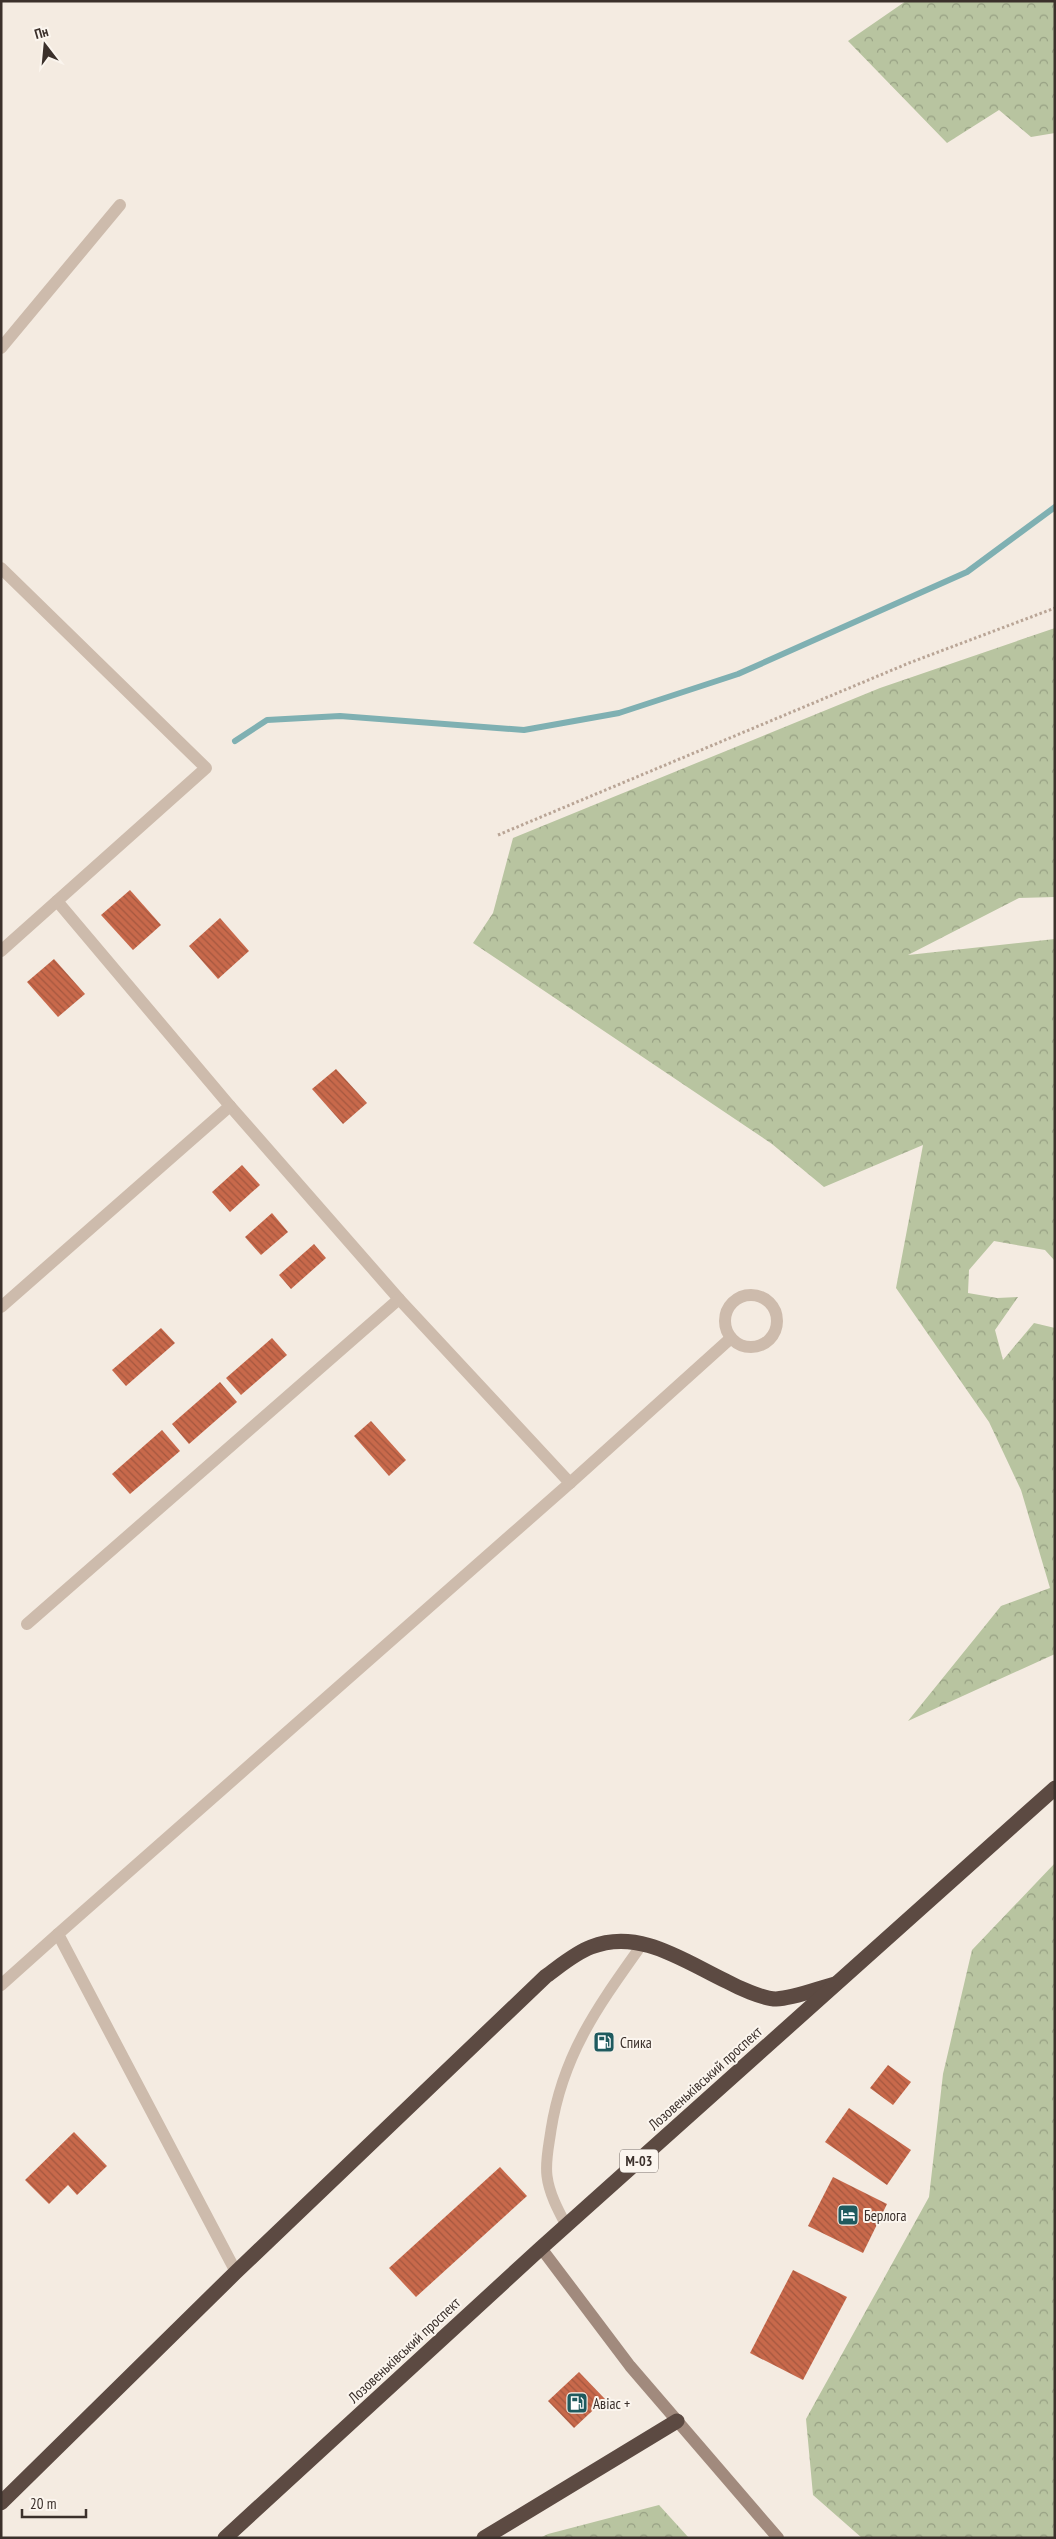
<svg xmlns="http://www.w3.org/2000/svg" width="1056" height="2539" viewBox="0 0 1056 2539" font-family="'PT Sans Narrow',sans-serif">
	<defs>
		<pattern id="forest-crowns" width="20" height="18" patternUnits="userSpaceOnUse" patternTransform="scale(1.25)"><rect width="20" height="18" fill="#b8c4a0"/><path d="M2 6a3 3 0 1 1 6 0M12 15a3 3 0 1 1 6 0" fill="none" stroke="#97a083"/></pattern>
		<pattern id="building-back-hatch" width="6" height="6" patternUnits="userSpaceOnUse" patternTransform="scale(1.25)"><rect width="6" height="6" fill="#c8694b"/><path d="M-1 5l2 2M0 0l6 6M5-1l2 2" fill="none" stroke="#a4573f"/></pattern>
	</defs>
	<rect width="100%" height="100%" fill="#f4ebe1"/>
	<!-- forest -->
	<g fill="url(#forest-crowns)">
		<path d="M906,1h149v132l-24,4 -32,-27 -52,33 -99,-102z"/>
		<path d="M1055,628v269l-36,1 -111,57 147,-16v322l-10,-11 -51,-9 -25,29 -1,23 29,5 21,-1 -23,33 8,30 31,-37 21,5v326l-147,67 93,-115 49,-18 -29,-98 -32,-68 -93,-134 27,-143 -99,42 -52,-43 -299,-201 20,-30 20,-75 367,-150z"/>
		<path d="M1055,1863v675h-193l-49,-43 -7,-76 123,-222 14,-123 29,-124z"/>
		<path d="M659,2505l30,33h-149l8,-4z"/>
	</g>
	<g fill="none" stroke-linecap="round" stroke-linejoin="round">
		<!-- stream -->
		<path stroke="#7fb0b2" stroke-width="6" d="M235,741l32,-21 73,-4 184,14 95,-17 119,-39 229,-102 88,-65"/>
	</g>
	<!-- building -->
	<g fill="url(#building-back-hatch)">
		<path d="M130,890l31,35 -28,25 -32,-35z"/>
		<path d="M220,918l29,33 -31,28 -29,-33z"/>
		<path d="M54,959l31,35 -27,23 -31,-35z"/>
		<path d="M336,1069l31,34 -24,21 -31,-35z"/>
		<path d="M242,1165l18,20 -30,27 -18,-20z"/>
		<path d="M272,1213l16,19 -27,23 -16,-18z"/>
		<path d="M314,1244l12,14 -35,31 -12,-14z"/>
		<path d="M161,1328l14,15 -49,43 -14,-16z"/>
		<path d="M272,1338l15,17 -46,40 -15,-17z"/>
		<path d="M220,1382l17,20 -48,42 -17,-20z"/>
		<path d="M371,1421l35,39 -17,16 -35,-40z"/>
		<path d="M162,1430l18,21 -50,43 -18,-20z"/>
		<path d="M888,2065l23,17 -18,23 -23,-17z"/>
		<path d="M849,2108l62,42 -24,35 -62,-43z"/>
		<path d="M74,2132l33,34 -30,29 -9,-10 -19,19 -24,-24z"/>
		<path d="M500,2167l27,29 -111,101 -27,-29z"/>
		<path d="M833,2177l54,27 -24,49 -55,-27z"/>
		<path d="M793,2270l54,27 -44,83 -53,-27z"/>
		<path d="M579,2372l26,27 -31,29 -26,-27z"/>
	</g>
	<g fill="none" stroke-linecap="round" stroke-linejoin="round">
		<!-- path -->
		<path stroke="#b9a596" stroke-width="3" stroke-dasharray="2.5 2.5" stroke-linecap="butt" d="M498,835l411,-172 146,-55"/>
		<!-- lane -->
		<path stroke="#cdbbac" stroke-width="11" d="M566,2225c-8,-15 -17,-32 -19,-49 -2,-15 2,-31 4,-46 12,-77 48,-125 92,-187"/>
		<!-- street -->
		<g stroke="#cdbbac" stroke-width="12">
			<path d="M1,348l119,-143"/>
			<path d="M1,568l205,200 -149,133 173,205 169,193 171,184 -512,451 178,338"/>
			<path d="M1,951l56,-50"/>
			<circle cx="751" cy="1321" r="26"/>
			<path d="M1,1307l229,-201"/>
			<path d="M570,1483l161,-145"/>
			<path d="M27,1624l372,-325"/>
			<path d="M1,1985l57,-51"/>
		</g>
		<!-- secondary -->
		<path stroke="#a18a7d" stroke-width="12" d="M541,2248l89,118 148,172"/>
		<!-- highway -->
		<g stroke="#5c4a42" stroke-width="15">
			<path d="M1,2503l235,-231 310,-296c14,-10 29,-23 45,-29 48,-19 93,14 135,34 11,6 37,18 50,18 19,-1 40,-10 59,-15"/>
			<path d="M225,2538l316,-290 514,-460"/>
			<path d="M484,2538l193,-117"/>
		</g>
	</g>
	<!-- icons -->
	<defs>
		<g id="fuel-square" transform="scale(1.125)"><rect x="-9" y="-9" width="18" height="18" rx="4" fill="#1f5a5e" stroke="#fbf5ee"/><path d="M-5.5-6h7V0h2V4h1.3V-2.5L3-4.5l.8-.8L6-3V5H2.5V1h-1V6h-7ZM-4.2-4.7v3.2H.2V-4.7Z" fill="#fff"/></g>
		<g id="hotel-square" transform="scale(1.125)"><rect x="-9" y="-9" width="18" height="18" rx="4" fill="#1f5a5e" stroke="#fbf5ee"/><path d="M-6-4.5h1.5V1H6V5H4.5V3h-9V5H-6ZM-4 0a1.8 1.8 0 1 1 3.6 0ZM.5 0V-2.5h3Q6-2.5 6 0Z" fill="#fff"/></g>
	</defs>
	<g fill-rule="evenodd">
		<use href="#fuel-square" x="604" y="2042"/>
		<use href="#hotel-square" x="848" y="2215"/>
		<use href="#fuel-square" x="577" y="2403"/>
	</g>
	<g text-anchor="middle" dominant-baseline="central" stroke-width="4" stroke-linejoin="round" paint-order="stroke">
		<!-- shield labels -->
		<rect fill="#fbf5ee" stroke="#756b66" stroke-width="1" x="620" y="2149.5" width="38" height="23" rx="4"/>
		<g font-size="14" font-weight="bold" fill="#3b302b">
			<text x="639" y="2161">М-03</text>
		</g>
		<!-- poi labels -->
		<g font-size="15" fill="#3b302b" stroke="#fbf5ee" text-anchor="start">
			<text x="620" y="2042">Спика</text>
			<text x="864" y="2215">Берлога</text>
			<text x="593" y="2403">Авiас +</text>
		</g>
		<!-- street labels -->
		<g font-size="15" fill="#3b302b" stroke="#fbf5ee">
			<text transform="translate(705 2078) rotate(-42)">Лозовеньківський проспект</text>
			<text transform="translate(404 2350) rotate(-43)">Лозовеньківський проспект</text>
		</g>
	</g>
	<!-- border -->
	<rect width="1056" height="2539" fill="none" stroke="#3b302b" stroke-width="5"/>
	<!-- north arrow -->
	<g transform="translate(45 45) rotate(344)" stroke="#fbf5ee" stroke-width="4" paint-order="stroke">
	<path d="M0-4L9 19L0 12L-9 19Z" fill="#3b302b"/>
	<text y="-8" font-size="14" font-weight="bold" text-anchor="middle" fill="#3b302b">Пн</text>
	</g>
	<!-- scale -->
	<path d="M22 2509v8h64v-8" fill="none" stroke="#3b302b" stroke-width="2.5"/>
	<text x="30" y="2509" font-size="15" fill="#3b302b" stroke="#fbf5ee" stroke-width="4" paint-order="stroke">20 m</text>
</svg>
